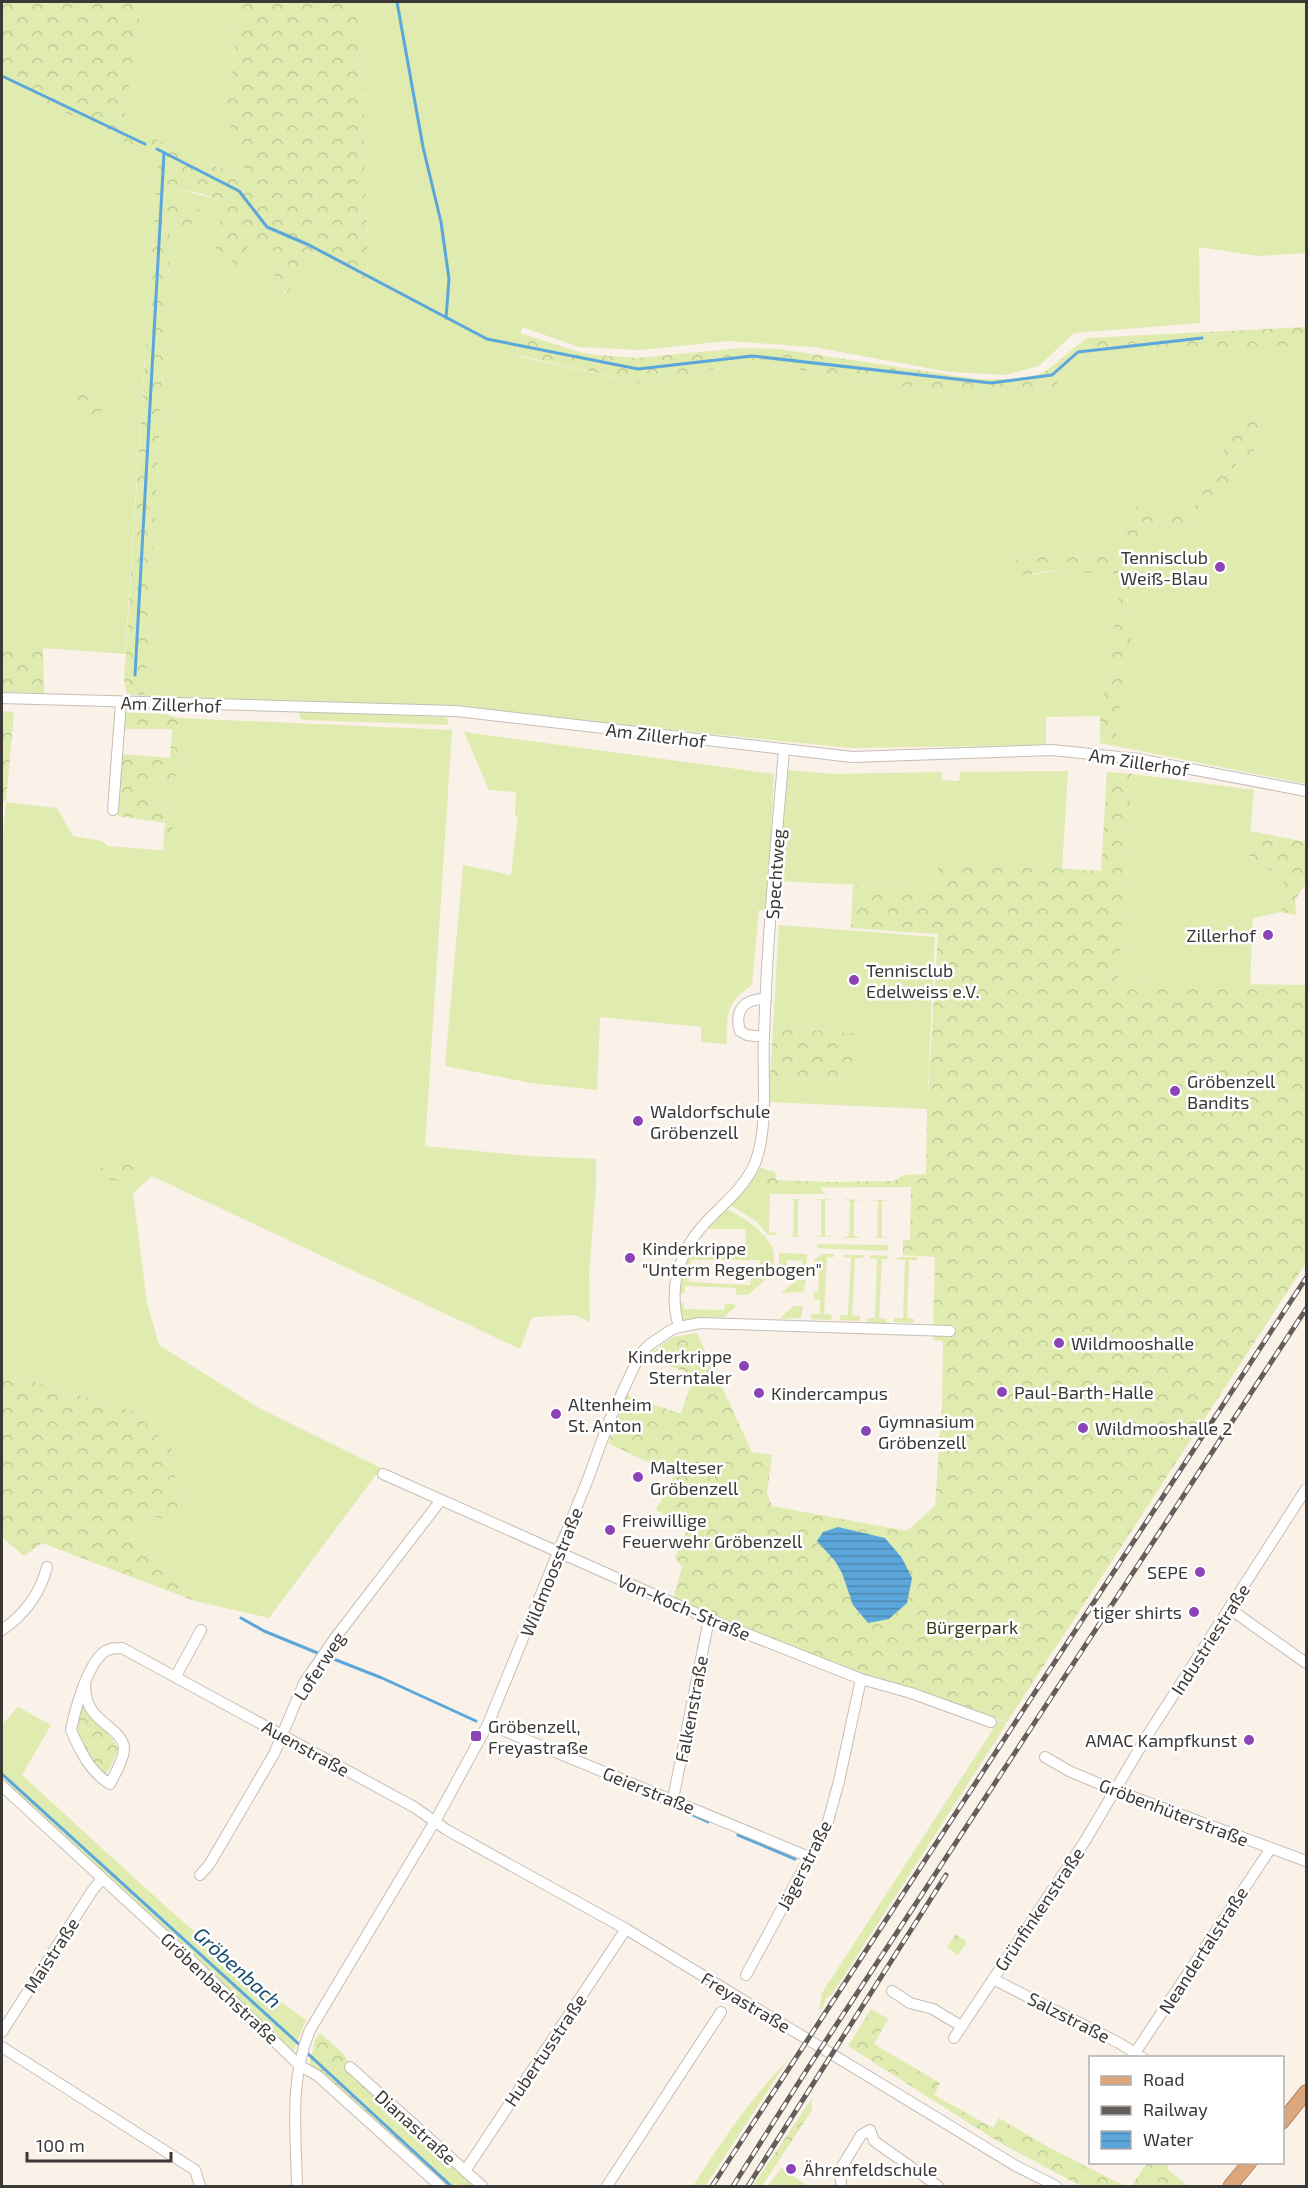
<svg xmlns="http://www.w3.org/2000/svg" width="1308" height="2188" viewBox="0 0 1308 2188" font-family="'Exo 2',sans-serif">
	<defs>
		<pattern id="forest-crowns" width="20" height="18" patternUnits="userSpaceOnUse" patternTransform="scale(1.5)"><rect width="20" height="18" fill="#dfebaf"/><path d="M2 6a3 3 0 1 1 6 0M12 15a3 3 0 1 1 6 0" fill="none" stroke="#c0ca97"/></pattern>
		<pattern id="water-rules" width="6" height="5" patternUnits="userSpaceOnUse" patternTransform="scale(1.5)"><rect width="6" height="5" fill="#5ba7db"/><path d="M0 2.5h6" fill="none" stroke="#4c89b2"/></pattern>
	</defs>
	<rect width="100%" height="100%" fill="#faf1e8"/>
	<!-- grass -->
	<g fill="#dfebaf" fill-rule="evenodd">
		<path d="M142,2h96l-2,32 -10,80 22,64 -56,-20 -68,-36z"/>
		<path d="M361,2h945v251l-48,3 -59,-9 1,76 -126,10 -35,33 -34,9 -55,-3 -137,-25 -85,-6 -87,9 -62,-3 -57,-20 -6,29 127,28 104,-22 215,33 92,-8 25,-31 81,-7h146v435l-191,-38 14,-140 -2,-3 14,-82 57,10v-6l-33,-12 -5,2 -15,-5 -21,13 -6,10 8,20 -41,4 -11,-3h-25l-21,5 -18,1 24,15 23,-5 14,2h38l13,5 -22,139 -54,1v28l-196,3 -410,-42 -295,-10 26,-468 33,-18 -17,-4 -21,-20 60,16 21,45 26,2 2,29 11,16 20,-44 62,36zM1249,402h13l-8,50 -5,11 -12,-2c-9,28 -28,38 -48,57z"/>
		<path d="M2,81l156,78 -33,495 -123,-9z"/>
		<path d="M299,711l54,1 89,5 5,1 2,7 -145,-5 -4,-2z"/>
		<path d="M178,718l274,12 -27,416 103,10 68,3v26l-7,91 1,46 -15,-7 -43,2 -12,32 -368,-173 -19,17 14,110 12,42 100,63 122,60 -112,150 -74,-17 -13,-25 -21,-7 -5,-16 -25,-15 13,-24 34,9 -4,-72 -41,-40 -131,-39v-524l4,-46 51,6 16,28 29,5 6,5 62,5 5,-44 -25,-5 -1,-17 27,-7z"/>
		<path d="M464,732l310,42 -7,136h-8l-7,75c-26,17 -26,30 -25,59l-26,-2v-15l-101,-10 -3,73 -66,-7 -86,-17 18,-201 48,10 7,-58 -3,-1 1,-24 -27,-2z"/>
		<path d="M788,770l45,4 109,-2v8l17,1 1,-9 108,-1 -6,98 -124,-8 -1,28 -159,-8z"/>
		<path d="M1132,774l122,16 -6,65 36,24 -3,33 -28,6 -3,67 -132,-3z"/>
		<path d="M779,925l156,12 -8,172 -159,-7 2,-25 73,3 11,-47 -81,-5z"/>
		<path d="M746,1185l1,3 73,-1 5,7h-55l-1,38 8,1v2h-9l-11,-13 -26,-17z"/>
		<path d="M787,1199h18l-7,1v36l7,1h-19l7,-1 1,-36z"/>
		<path d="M814,1199h19l-8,1v36l8,1h-19l7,-1v-36z"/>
		<path d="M843,1199l19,1 -8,1v35l7,2h-19l7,-2 1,-35z"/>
		<path d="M871,1200h18l-7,1v36l7,1h-19l7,-1 1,-36z"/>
		<path d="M727,1209c17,9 38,21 46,41 2,5 0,13 0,19l-13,-2v-7h-68l-2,6 -7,-2 9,-19h7l1,7h45l1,-23h-43l-3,9 -5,-1 27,-27z"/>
		<path d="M818,1244l69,1 1,4 -1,2 -70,-3z"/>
		<path d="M779,1253l28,1 -1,14h-4v-7l-15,-1 -1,10 -7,-1z"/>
		<path d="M822,1254h12v3h-7l-3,57 8,1 -1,5 -20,-1 1,-5h8v-14l-6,-1v-7h4l1,-21 -5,-1v-10z"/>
		<path d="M843,1255h20v3h-8l-3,57 8,1v5l-20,-1v-5h8l3,-57 -8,-1z"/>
		<path d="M871,1255l16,1 2,3h-7l-3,59 8,1v5l-20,-1v-5h8l2,-59 -8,-1z"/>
		<path d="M897,1257h20v3h-8l-2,58 7,1v4l-20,-1v-4h9l2,-58 -8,-1z"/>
		<path d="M679,1275h10v7l61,3 1,-7h16l-19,17h-12v-7l-51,-2v7h-5z"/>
		<path d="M797,1280h9l-3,12 -22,1z"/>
		<path d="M677,1303h7v6l40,1 1,-6h9l2,2 -12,11 -40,3 -5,-4z"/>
		<path d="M794,1306h9l-2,12 -22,1z"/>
		<path d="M18,1707l33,18 -29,50c93,84 183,173 284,245l-13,32 -291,-271v-56z"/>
		<path d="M999,1720l8,3 -176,273 -2,-1c-5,6 -5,11 -10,17l3,-19z"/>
		<path d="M788,2060l-83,126h-12c30,-46 56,-86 95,-126z"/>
		<path d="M781,2168l27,18h-40z"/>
	</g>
	<!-- forest -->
	<g fill="url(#forest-crowns)">
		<path d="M2,2h140l-18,120 68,36 55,20 -21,-64 10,-80 2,-32h123l7,285 -61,-37 -20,44 -12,-16 -2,-29 -26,-2 -10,19 -24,-20 13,-44 -24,-8 -35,-7 20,19 18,4 -15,21 -19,-3 -26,468 -18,-2 -3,-15 34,-520 -156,-78z"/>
		<path d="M1306,327v22h-146l-81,7 -25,31 -92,8 -215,-33 -104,22 -126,-29 3,-22 59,19 18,3 40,3 105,-10 37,1 198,30c19,0 54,2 70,-9 15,-10 26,-23 41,-32z"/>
		<path d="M93,390l14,7 -1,10 -9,7 -17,1 -7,-11 6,-11z"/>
		<path d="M1249,402h13l-8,50 -5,11 -12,-2c-4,13 -11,31 -24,35l-12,23 -12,-1z"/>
		<path d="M1139,506c13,9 16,6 29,8 6,1 13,4 20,6v2l10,3 3,2 -3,4 -57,-10 -14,82 2,3 -1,12 3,4v19l-10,52 -6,53 -15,-3v-27l22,-139c-18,-7 -33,-3 -52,-5 -4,0 -9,-3 -14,-2 -17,1 -35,11 -50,-3l4,-7 18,-1 21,-5h25l11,3 41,-4 -8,-20 14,-24z"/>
		<path d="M2,645l41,3 1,45 -42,-1z"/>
		<path d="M2,711l12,1 -8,90 -4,-3z"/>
		<path d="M122,712l43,2 13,4 -2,60 -27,7 1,17 25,5 -4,44h-8l2,-28 -47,-7 2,-62 50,4 2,-29h-51z"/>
		<path d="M1107,772l25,2 -14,208 188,3v278l-299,459 -144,-46 -190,-76 9,-33 -7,-9 13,-31 -32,-17 18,-35 -66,-32 19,-48 54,19 13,-39 -49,-18 28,-20 24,-4 55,119 20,3 -5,38 5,13 135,25 28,-25 7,-99 1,-66 -10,-1 2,-83 -32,-2v-15h7l1,-53 -164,1 -1,-3 14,-17 15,4 1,8 54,2 64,-1 10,-6 22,-1 1,-65 11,-175 -87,-6 2,-43 84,4 1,-28 163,10z"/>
		<path d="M1250,831l56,11v44h-2l-9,14 1,15 -15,-3 3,-33 -36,-24z"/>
		<path d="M773,1028l81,5 -2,33 -9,14 -73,-3z"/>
		<path d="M133,1161l14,11c-20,9 -40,15 -58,-2z"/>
		<path d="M2,1372l131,39 41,40 4,72 -34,-9 -13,24 25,15 5,16 21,7 13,25 -153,-58 -18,13 -22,-19z"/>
		<path d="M82,1706c11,15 29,26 36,43l-7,17 -5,8 -6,1c-15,-24 -26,-36 -22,-65z"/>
		<path d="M956,1934l11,8 -9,13 -11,-8z"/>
		<path d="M871,2009l17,10 -14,25 66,39 -6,12 59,33 6,-10 49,29 77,39h-44l-84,-45 -149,-95z"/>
		<path d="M320,2033l24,21 6,13 126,119h-32l-135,-120 6,-26z"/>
		<path d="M812,2098v12l-50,76h-9z"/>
		<path d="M1148,2162l22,1 -3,6 21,17h-57z"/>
	</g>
	<!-- water -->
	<path fill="url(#water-rules)" d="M838,1527l47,11 17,20 10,20 -5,25 -18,16 -21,4 -15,-18 -11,-32 -7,-12 -18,-20 6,-9z"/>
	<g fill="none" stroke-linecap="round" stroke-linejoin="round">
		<!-- stream -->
		<g stroke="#5ba7db" stroke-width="3">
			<path d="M397,2l26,145 18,75 8,57 -3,39"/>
			<path d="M2,76l143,68"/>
			<path d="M157,149l82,42 28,36 42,18 178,94 151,30 114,-13 239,27 61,-8 26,-23 124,-14"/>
			<path d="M135,675l29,-522"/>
			<path d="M241,1618l23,13 56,23"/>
			<path d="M326,1656l56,22 94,43"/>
			<path d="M2,1774l299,272"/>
			<path d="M637,1791l40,17"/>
			<path d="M686,1812l22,10"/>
			<path d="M738,1835l57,24"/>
			<path d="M305,2051l146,135"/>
		</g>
		<!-- minor casing -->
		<g stroke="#c6beb5" stroke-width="12">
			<g id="minor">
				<path d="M2,698l454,13 396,46 200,-7 86,9 168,32"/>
				<path d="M113,810l8,-108"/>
				<path d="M764,1037l-17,-2 -7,-4c-6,-20 4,-33 26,-32"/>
				<path d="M679,1327c-12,-40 1,-79 30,-108 17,-17 37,-34 46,-56 14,-34 7,-90 9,-127 3,-96 12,-191 20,-286"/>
				<path d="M383,1474l326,145 152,60 50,14 80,29"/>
				<path d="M1230,1609l76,54"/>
				<path d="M2,1630c22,-15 38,-36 45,-63"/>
				<path d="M176,1676l25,-46"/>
				<path d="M85,1682c0,9 1,19 6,27 8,14 32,23 33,39 0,11 -9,26 -14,36 -20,-12 -30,-33 -39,-54 4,-20 16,-65 33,-78 6,-4 11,-4 18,-4l292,159 33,23 179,99 390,237 40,20"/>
				<path d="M488,1724l321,133"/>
				<path d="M1045,1757l24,14 45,19 192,71"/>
				<path d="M2,1786l188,173 109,106 19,11 122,110"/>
				<path d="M673,1799l36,-180"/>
				<path d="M200,1875l9,-10 65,-111 30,-71 31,-45 106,-138"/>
				<path d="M746,1975l81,-150 12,-44 22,-102"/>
				<path d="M993,1979l126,64 24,15"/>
				<path d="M892,1991l18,12 23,6 28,17"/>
				<path d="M2,2032l90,-141 10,-12"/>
				<path d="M954,2038l131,-197 62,-105 159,-247"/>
				<path d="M2,2047l193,123 5,16"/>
				<path d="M1135,2053l136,-205"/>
				<path d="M350,2067l132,119"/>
				<path d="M465,2171l161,-242"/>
				<path d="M841,2183l-1,-13 21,-35 9,-5 4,11 64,45"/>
				<path d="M297,2186c-1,-53 -8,-106 13,-156l128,-214 50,-92 100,-245 21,-58 31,-67 9,-9 22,-15 8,-3 21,-4 250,8"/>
				<path d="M607,2186l114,-174"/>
			</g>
		</g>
		<!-- major casing -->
		<g stroke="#945a2c" stroke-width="15">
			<g id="major">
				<path d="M1282,2122l24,-30"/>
				<path d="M1230,2186l20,-24"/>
			</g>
		</g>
		<!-- minor -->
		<use href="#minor" stroke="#fff" stroke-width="10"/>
		<!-- major -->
		<use href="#major" stroke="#dca77d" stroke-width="14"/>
		<!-- rail casing -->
		<g stroke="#645f5a" stroke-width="5">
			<g id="rail">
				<path d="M712,2186l594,-908"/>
				<path d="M733,2186l75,-118 498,-759"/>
				<path d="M748,2186l198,-311"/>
			</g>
		</g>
		<!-- rail -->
		<use href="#rail" stroke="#fff" stroke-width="3" stroke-dasharray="9" stroke-linecap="butt"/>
	</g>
	<!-- markers -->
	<g fill="#8c43b5" stroke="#fff" stroke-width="2">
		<circle cx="1220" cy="567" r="6"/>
		<circle cx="1268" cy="935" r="6"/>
		<circle cx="854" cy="980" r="6"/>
		<circle cx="1175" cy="1091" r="6"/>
		<circle cx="638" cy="1121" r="6"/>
		<circle cx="630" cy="1258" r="6"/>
		<circle cx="1059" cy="1343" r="6"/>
		<circle cx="744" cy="1366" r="6"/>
		<circle cx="1002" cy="1392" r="6"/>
		<circle cx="759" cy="1393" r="6"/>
		<circle cx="556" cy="1414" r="6"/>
		<circle cx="1083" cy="1428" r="6"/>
		<circle cx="866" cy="1431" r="6"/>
		<circle cx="638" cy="1477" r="6"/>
		<circle cx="610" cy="1530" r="6"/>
		<circle cx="1200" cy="1572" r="6"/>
		<circle cx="1194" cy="1612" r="6"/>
		<rect x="470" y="1730" width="12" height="12" rx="3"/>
		<circle cx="1249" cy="1740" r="6"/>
		<circle cx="791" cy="2169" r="6"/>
	</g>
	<g text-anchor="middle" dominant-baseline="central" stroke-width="5" stroke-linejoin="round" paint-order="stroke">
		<!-- poi labels -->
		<g font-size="18" fill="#3c3835" stroke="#fff" text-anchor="start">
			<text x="1208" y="557" text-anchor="end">Tennisclub<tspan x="1208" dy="21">Weiß-Blau</tspan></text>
			<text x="1256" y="935" text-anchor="end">Zillerhof</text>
			<text x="866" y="970">Tennisclub<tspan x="866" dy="21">Edelweiss e.V.</tspan></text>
			<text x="1187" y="1081">Gröbenzell<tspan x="1187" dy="21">Bandits</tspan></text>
			<text x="650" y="1111">Waldorfschule<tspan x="650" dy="21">Gröbenzell</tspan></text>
			<text x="642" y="1248">Kinderkrippe<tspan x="642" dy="21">"Unterm Regenbogen"</tspan></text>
			<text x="1071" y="1343">Wildmooshalle</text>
			<text x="732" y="1356" text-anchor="end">Kinderkrippe<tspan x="732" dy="21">Sterntaler</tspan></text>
			<text x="1014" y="1392">Paul-Barth-Halle</text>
			<text x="771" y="1393">Kindercampus</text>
			<text x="568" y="1404">Altenheim<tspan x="568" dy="21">St. Anton</tspan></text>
			<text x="878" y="1421">Gymnasium<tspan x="878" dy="21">Gröbenzell</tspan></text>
			<text x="1095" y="1428">Wildmooshalle 2</text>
			<text x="650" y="1467">Malteser<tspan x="650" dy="21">Gröbenzell</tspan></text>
			<text x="622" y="1520">Freiwillige<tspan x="622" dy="21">Feuerwehr Gröbenzell</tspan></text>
			<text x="1188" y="1572" text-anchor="end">SEPE</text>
			<text x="1182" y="1612" text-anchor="end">tiger shirts</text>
			<text x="488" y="1726">Gröbenzell,<tspan x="488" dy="21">Freyastraße</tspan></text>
			<text x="1237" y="1740" text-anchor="end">AMAC Kampfkunst</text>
			<text x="803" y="2169">Ährenfeldschule</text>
		</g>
		<!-- street labels -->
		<g font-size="18" fill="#3c3835" stroke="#fff">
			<text transform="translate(171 704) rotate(2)">Am Zillerhof</text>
			<text transform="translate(656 735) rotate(7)">Am Zillerhof</text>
			<text transform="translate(1139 762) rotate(9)">Am Zillerhof</text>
			<text transform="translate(775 874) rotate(-86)">Spechtweg</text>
			<text transform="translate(551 1572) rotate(-68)">Wildmoosstraße</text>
			<text transform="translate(684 1607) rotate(23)">Von-Koch-Straße</text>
			<text transform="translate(1210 1639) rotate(-57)">Industriestraße</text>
			<text transform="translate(319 1666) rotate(-57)">Loferweg</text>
			<text transform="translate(691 1709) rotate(-79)">Falkenstraße</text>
			<text transform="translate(306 1748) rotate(29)">Auenstraße</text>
			<text transform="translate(649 1790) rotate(22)">Geierstraße</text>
			<text transform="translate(1174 1812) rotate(21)">Gröbenhüterstraße</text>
			<text transform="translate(804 1865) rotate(-63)">Jägerstraße</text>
			<text transform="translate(1039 1909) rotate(-56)">Grünfinkenstraße</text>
			<text transform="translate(1203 1950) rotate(-57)">Neandertalstraße</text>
			<text transform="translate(51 1955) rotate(-57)">Maistraße</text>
			<text transform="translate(220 1988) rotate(43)">Gröbenbachstraße</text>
			<text transform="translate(746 2002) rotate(31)">Freyastraße</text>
			<text transform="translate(1069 2017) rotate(27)">Salzstraße</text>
			<text transform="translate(545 2050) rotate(-56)">Hubertusstraße</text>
			<text transform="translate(416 2127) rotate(42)">Dianastraße</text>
		</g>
		<!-- park labels -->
		<g font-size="18" fill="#363c18" stroke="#fff">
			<text x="972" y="1627">Bürgerpark</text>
		</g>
		<!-- water labels -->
		<g font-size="20" font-style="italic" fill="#124d70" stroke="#fff">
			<text transform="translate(238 1967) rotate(42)">Gröbenbach</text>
		</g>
	</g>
	<!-- border -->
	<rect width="1308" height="2188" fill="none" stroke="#3c3835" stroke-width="6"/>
	<!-- legend -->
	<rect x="1089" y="2056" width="195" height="108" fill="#ffffff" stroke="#b1afae" stroke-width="1.5"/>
	<rect x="1101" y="2076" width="30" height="9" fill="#dca77d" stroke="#b1afae" stroke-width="1.5"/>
	<text x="1143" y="2086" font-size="18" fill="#3c3835">Road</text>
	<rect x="1101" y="2106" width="30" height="9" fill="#645f5a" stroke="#b1afae" stroke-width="1.5"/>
	<text x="1143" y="2116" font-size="18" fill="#3c3835">Railway</text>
	<rect x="1101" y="2131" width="30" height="18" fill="url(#water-rules)" stroke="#b1afae" stroke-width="1.5"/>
	<text x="1143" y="2146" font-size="18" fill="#3c3835">Water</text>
	<!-- scale -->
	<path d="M27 2152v9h144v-9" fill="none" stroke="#3c3835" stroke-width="3"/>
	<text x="36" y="2152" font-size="18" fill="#3c3835" stroke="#ffffff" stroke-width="4.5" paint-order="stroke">100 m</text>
</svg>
